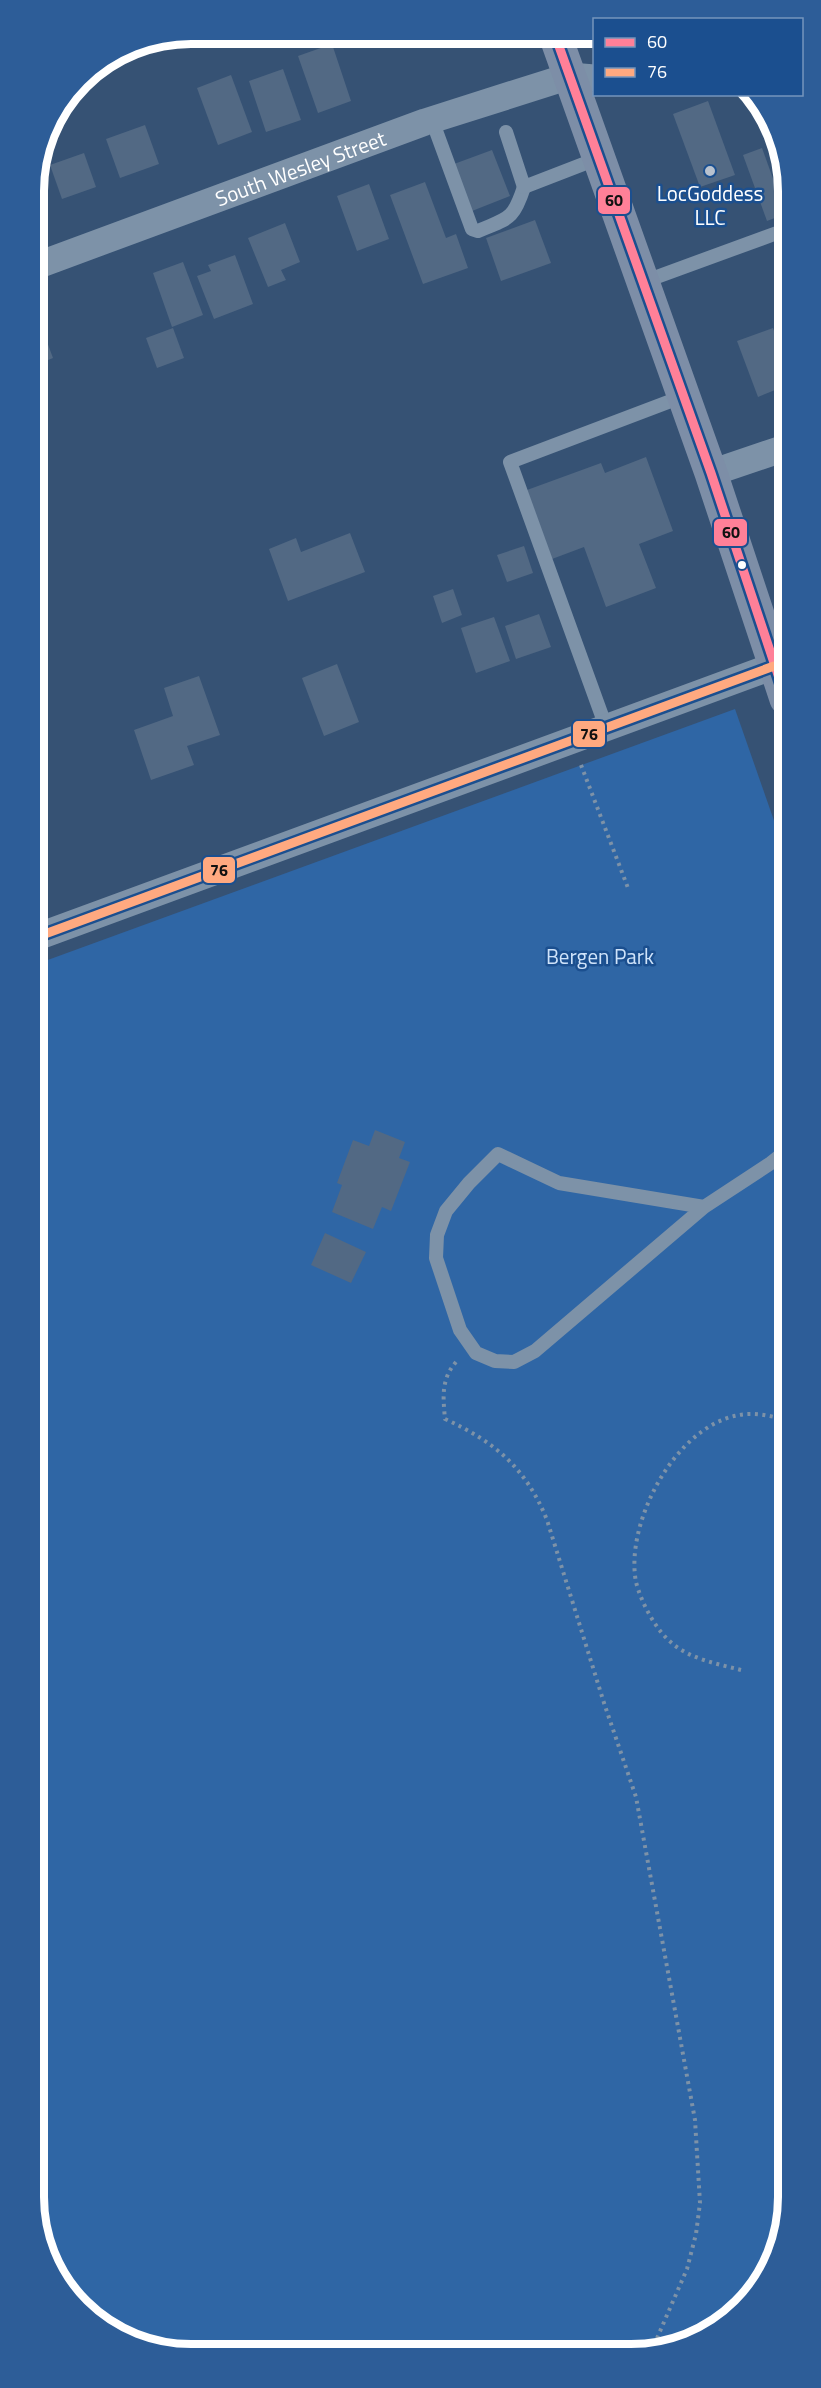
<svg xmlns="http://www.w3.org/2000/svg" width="821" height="2388" viewBox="0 0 821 2388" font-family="'Titillium Web',sans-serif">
	<rect width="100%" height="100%" fill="#365274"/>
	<!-- green -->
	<path fill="#2f66a5" d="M735,709l51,146 2,1353 -12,50 -27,43 -39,33 -48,18h-502l-81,-43 -43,-80 -2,-1264z"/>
	<!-- building -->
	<g fill="#526984">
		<path d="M332,44l19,57 -33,12 -20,-57z"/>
		<path d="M283,69l18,51 -35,12 -17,-51z"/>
		<path d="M231,75l21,57 -34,13 -21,-57z"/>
		<path d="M708,101l27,74 -35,12 -27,-73z"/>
		<path d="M145,125l14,39 -39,14 -14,-39z"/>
		<path d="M762,148l23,64v2l-18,7 -24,-66z"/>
		<path d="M492,150l18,46 -38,15 -18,-47z"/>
		<path d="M84,153l12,34 -34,12 -12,-34z"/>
		<path d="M425,182l21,56 10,-4 12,34 -45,16 -33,-89z"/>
		<path d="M369,184l20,55 -32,12 -20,-55z"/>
		<path d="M535,220l16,43 -50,18 -15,-43z"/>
		<path d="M285,223l15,39 -19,8 5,10 -18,7 -20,-49z"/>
		<path d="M235,255l18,49 -39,15 -17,-43 14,-5 -3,-6z"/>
		<path d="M183,262l20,53 -31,12 -19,-54z"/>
		<path d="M40,323l13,35 -19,8v-41z"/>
		<path d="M173,328l11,30 -27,10 -11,-30z"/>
		<path d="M773,328l12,33v25l-27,11 -21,-56z"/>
		<path d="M646,457l27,74 -34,13 17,44 -50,19 -22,-60 -32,12 -25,-69 74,-27 4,10z"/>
		<path d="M350,533l15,39 -77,29 -19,-52 27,-11 5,14z"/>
		<path d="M524,546l9,27 -26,9 -10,-27z"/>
		<path d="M453,589l9,26 -20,8 -9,-27z"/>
		<path d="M539,614l12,33 -35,12 -11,-33z"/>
		<path d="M494,617l16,44 -34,12 -15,-45z"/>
		<path d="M337,664l22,58 -35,14 -22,-58z"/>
		<path d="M199,676l21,59 -33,11 7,19 -43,15 -17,-50 39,-14 -9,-28z"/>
		<path d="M375,1130l30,12 -6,16 11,4 -19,49 -9,-4 -9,22 -41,-17 10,-27 -5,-2 16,-43 16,6z"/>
		<path d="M325,1233l41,19 -15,31 -40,-18z"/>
	</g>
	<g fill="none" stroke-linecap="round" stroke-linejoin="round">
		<!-- path -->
		<g stroke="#7d92a8" stroke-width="4" stroke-dasharray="3 4.5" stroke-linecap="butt">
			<path d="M581,765l47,123"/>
			<path d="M456,1362c-15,17 -13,35 -11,57 50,23 81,49 102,101l57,183 32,94 59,323 5,83 -4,31 -9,35 -36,83"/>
			<path d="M741,1670c-23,-6 -50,-11 -68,-26 -17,-13 -32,-42 -37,-62 -12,-62 45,-168 115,-168 12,0 24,3 36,6"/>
		</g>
		<!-- lane -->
		<g stroke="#7d92a8" stroke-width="14">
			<path d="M432,120l40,109 6,2c30,-13 35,-10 46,-44"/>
			<path d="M506,132l18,55 75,-29"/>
			<path d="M643,282l142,-52"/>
			<path d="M606,727l-96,-265 174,-66"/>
			<path d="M704,1207l-145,-24 -61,-29 -29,29 -23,28 -9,24 -1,23 24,72 16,23 19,8 19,1 21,-11 169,-144 67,-44 15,-12"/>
		</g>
		<!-- street -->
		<g stroke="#7d92a8" stroke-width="27">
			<path id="s1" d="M33,267l392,-145 145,-46 24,2"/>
			<path d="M711,473l74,-25"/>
			<path d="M34,938l740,-272"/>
		</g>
		<!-- primary -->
		<path stroke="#7d8ea7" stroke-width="33" d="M555,35l156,438 75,226"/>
		<!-- bus-1 casing -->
		<g stroke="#1b4f8f" stroke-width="14">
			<path id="bus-1" d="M555,35l156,438 75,226"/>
		</g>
		<!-- bus-2 casing -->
		<g stroke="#1b4f8f" stroke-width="14">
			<path id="bus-2" d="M34,938l740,-272"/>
		</g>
		<!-- bus-1 -->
		<use href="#bus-1" stroke="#ff8098" stroke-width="9"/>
		<!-- bus-2 -->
		<use href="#bus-2" stroke="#ffa980" stroke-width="9"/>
	</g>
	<!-- markers -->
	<circle fill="#b9c2ce" stroke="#1b4f8f" stroke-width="2" cx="710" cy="171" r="6"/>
	<circle fill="#fff" stroke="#1b4f8f" stroke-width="2" cx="742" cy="565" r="5"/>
	<g text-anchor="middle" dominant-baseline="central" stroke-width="5" stroke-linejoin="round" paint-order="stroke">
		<!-- street labels -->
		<g font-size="21" fill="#fff" stroke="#1b4f8f">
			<text stroke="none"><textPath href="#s1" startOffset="285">South Wesley Street</textPath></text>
		</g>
		<!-- poi labels -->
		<g font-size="21" fill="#fff" stroke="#1b4f8f">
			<text x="710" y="193">LocGoddess<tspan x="710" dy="24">LLC</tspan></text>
		</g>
		<!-- park labels -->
		<g font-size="21" fill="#cfe3fa" stroke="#1b4f8f">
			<text x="600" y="956">Bergen Park</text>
		</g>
	</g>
	<!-- crop -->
	<path d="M0 0H821V2388H0ZM191 44H631A147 147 0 0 1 778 191V2197A147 147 0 0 1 631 2344H191A147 147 0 0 1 44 2197V191A147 147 0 0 1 191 44Z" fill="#2d5d98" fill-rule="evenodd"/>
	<path fill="none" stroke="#fff" stroke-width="8" d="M191 44H631A147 147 0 0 1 778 191V2197A147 147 0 0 1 631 2344H191A147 147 0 0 1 44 2197V191A147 147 0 0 1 191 44Z"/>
	<g stroke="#1b4f8f" stroke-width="2">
		<rect x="597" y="186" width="34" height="29" rx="6" fill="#ff8098"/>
		<rect x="713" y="518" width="35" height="29" rx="6" fill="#ff8098"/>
		<rect x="572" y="720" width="34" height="28" rx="6" fill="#ffa980"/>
		<rect x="202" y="856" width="34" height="28" rx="6" fill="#ffa980"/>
	</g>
	<g font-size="16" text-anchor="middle" font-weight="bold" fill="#111">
		<text x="614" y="206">60</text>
		<text x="731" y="538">60</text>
		<text x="589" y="740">76</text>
		<text x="219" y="876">76</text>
	</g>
	<!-- legend -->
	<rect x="593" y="18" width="210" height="78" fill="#1b4f8f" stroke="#7695bc" stroke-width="1.5"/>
	<rect x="605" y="38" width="30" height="9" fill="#ff8098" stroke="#7695bc" stroke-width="1.5"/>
	<text x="647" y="48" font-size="18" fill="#ffffff">60</text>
	<rect x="605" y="68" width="30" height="9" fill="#ffa980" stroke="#7695bc" stroke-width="1.5"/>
	<text x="647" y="78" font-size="18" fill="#ffffff">76</text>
</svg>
